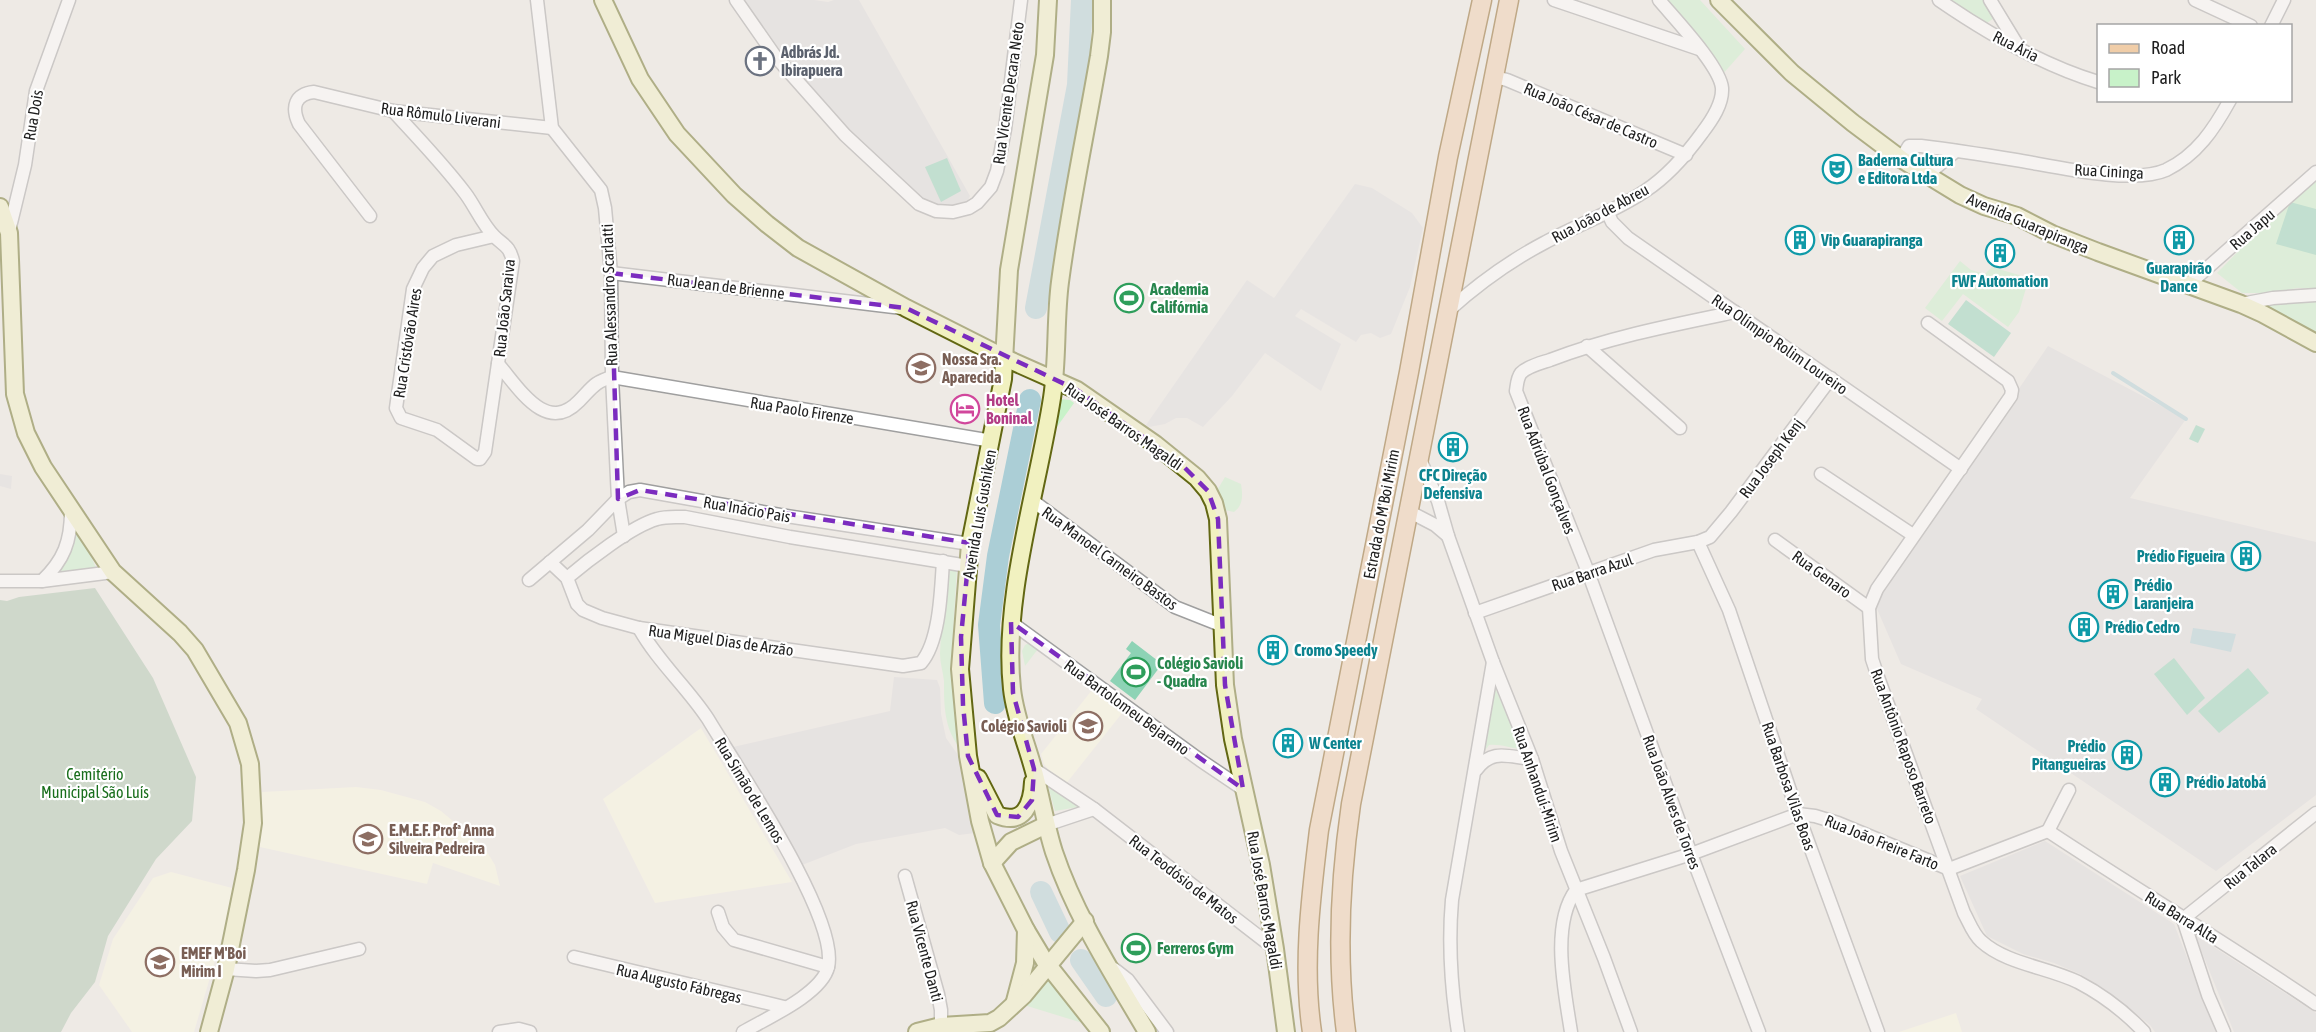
<svg xmlns="http://www.w3.org/2000/svg" width="2316" height="1032" viewBox="0 0 2316 1032" font-family="'Asap Condensed',sans-serif">
	<rect width="100%" height="100%" fill="#eeeae5"/>
	<!-- residential -->
	<g fill="#dcdbdb">
		<path d="M743,0h71l14,2 6,-2h25l111,196 -2,4 -15,6h-20l-15,-9 -49,-45 -46,-47 -30,-35z"/>
		<path d="M2048,346l138,73 -56,79 186,44v253l-100,76 -240,-162 6,-10 -81,-35 -27,-62z"/>
		<path d="M894,677l43,3 3,8 1,26 5,24 12,17 15,56 2,22 -16,2 -14,-7 -89,16 -54,21 -69,-118 157,-36z"/>
		<path d="M2045,841l129,83 42,108h-61l-5,-7 -44,-35 -26,-16 -26,-11 -31,-9 -36,-18 -27,-60z"/>
		<path d="M2195,935l121,78v19h-82z"/>
	</g>
	<!-- education -->
	<g fill="#fbfae1">
		<path d="M1092,690l31,22 -58,73 -10,-7 -11,-14 -3,-10z"/>
		<path d="M701,728l91,154 -137,21 -52,-104z"/>
		<path d="M356,787l25,3 44,12 16,9 43,36 11,18 5,21 -67,-23 -6,21 -167,-37 2,-55z"/>
		<path d="M171,872l65,17 -42,143h-62l-33,-47 14,-46 40,-61z"/>
		<path d="M1956,1013l6,19h-63z"/>
	</g>
	<!-- cemetery -->
	<path fill="#a9c4ac" d="M95,588l58,90 43,99 -4,44 -36,38 -48,77 -13,46 -24,31 -10,19h-61v-432l7,1 12,-4z"/>
	<!-- park -->
	<g fill="#c8f2c9">
		<path d="M1665,0h35l45,49 -24,27z"/>
		<path d="M1950,0h34l13,16 -10,7z"/>
		<path d="M2316,172v117l-18,-1 -29,5h-27l-25,-20z"/>
		<path d="M1960,261l11,9 14,4 7,-7 37,11 -10,34 -11,15 -45,-33 -21,27 -17,-13z"/>
		<path d="M2312,298l4,1v39l-60,-31z"/>
		<path d="M1059,399l11,1 4,3 -20,28z"/>
		<path d="M1225,477l16,7c2,12 2,21 -7,28l-14,-3 -4,-17z"/>
		<path d="M78,528l20,44 -37,-1z"/>
		<path d="M951,566l6,2 -5,82 7,97c-15,-20 -15,-42 -15,-66 -1,-9 -4,-18 -4,-27 1,-30 6,-59 11,-88z"/>
		<path d="M1031,642l7,7 -13,17 -3,-15 3,-6z"/>
		<path d="M1494,685l27,64c-12,-1 -20,-5 -32,-4l-9,12z"/>
		<path d="M1048,786l30,21 -23,4z"/>
		<path d="M1051,979l38,46 -65,-20 23,-24z"/>
	</g>
	<!-- pitch -->
	<g fill="#8dd3b5">
		<path d="M947,158l14,33 -20,11 -16,-35z"/>
		<path d="M2290,202l26,7v46l-40,-11z"/>
		<path d="M1966,300l45,33 -17,24 -46,-33z"/>
		<path d="M2196,425l9,4 -7,14 -9,-4z"/>
		<path d="M1132,641l30,23 -27,36 -25,-19 21,-28 -5,-4z"/>
		<path d="M2174,658l31,40 -18,17 -33,-41z"/>
		<path d="M2248,668l21,25 -50,40 -21,-22z"/>
	</g>
	<!-- parking -->
	<g fill="#dedede">
		<path d="M1355,184l17,4 40,25 11,15 -13,59 -19,47 -11,4 -9,-5 -10,2 -5,7 -55,-33 -6,7 46,28 -20,47 -56,-38 -33,43 -29,31 -16,-9h-11l-11,6 -16,3 -3,-2 101,-145 27,18z"/>
		<path d="M0,474l12,2 -1,13 -11,-3z"/>
	</g>
	<!-- water -->
	<path fill="#abced6" d="M2193,628l43,6 -5,18 -41,-9z"/>
	<g fill="none" stroke-linecap="round" stroke-linejoin="round">
		<!-- stream -->
		<path stroke="#abced6" stroke-width="4" d="M2113,373l73,46"/>
		<!-- river -->
		<g stroke="#abced6" stroke-width="22">
			<path d="M1036,308l42,-223 4,-85"/>
			<path d="M995,703l-6,-78 9,-69 32,-156"/>
			<path d="M1041,892l19,40"/>
			<path d="M1081,960l25,36"/>
		</g>
		<!-- street casing -->
		<g stroke="#9f9f9f" stroke-width="15">
			<g id="street">
				<path d="M537,0l15,128 49,62 4,18 6,65 1,104 6,122 6,37"/>
				<path d="M736,0l39,56 70,79 74,69 17,7 17,1 16,-4 8,-5 14,-16 6,-16 8,-42 16,-129"/>
				<path d="M1554,0l145,49"/>
				<path d="M1939,0c48,33 103,65 159,82"/>
				<path d="M1990,0l28,46"/>
				<path d="M2195,0l56,26"/>
				<path d="M2271,26l13,-26"/>
				<path d="M1495,77l12,3 179,75"/>
				<path d="M393,111c25,27 50,53 72,82 10,13 17,31 29,43 10,10 15,9 19,25l-28,191 -5,7h-3l-40,-29 -36,-12 -5,-10 17,-119 10,-21 10,-12 23,-11 38,-9"/>
				<path d="M1901,159l8,-13h12c32,4 64,9 95,14 37,6 117,25 150,10 31,-15 48,-41 64,-70"/>
				<path d="M1927,175l29,-24"/>
				<path d="M1607,211l5,11 16,16 333,231"/>
				<path d="M370,216l-71,-92c-8,-17 -4,-30 15,-32l79,19 159,17"/>
				<path d="M9,231l16,-66 11,-74 33,-91"/>
				<path d="M611,273l291,35"/>
				<path d="M2188,285l128,-113"/>
				<path d="M2241,304l32,-6 43,-3"/>
				<path d="M1448,311c30,-27 60,-49 96,-68 33,-18 70,-31 101,-52 23,-15 41,-36 57,-58 10,-13 21,-29 20,-45 -2,-22 -48,-70 -63,-88"/>
				<path d="M1735,312c-63,13 -125,25 -185,48 -9,3 -22,6 -29,13 -4,5 -4,12 -5,18l72,181 103,282 68,178"/>
				<path d="M1928,323l80,58 4,9 -1,6 -134,193 -8,19 3,51 6,18 86,236c5,9 9,21 17,28 25,23 66,26 97,41 23,12 48,31 66,50"/>
				<path d="M1587,346l93,82"/>
				<path d="M498,364c21,24 48,71 81,37 13,-13 15,-19 33,-24l380,64"/>
				<path d="M1419,457l19,44 10,35 45,126 39,97 29,92 43,107 27,74"/>
				<path d="M1821,474l92,61"/>
				<path d="M1033,501l142,106 48,19"/>
				<path d="M1408,511l27,14 13,11"/>
				<path d="M1775,540l94,68"/>
				<path d="M1698,542l31,68 69,204 80,218"/>
				<path d="M550,562l17,16 10,26 6,6 19,8 37,10 264,38 18,-3c19,-22 20,-73 22,-102"/>
				<path d="M567,578c20,-17 65,-52 90,-59 9,-3 18,-2 28,-2l105,20 178,29"/>
				<path d="M529,580l59,-50 30,-31 11,-7 11,-2 140,25 190,29"/>
				<path d="M0,581h42l71,-9"/>
				<path d="M42,581c22,-21 29,-40 29,-70"/>
				<path d="M1475,613l179,-63 44,-8 12,-5 21,-25 100,-134"/>
				<path d="M1012,623l188,137 43,29"/>
				<path d="M639,628c19,34 48,59 69,91 28,47 132,200 120,248 -6,27 -63,52 -85,65"/>
				<path d="M1034,769l60,40 181,140"/>
				<path d="M1476,770c16,-22 32,-13 56,-11"/>
				<path d="M1046,825l48,-16"/>
				<path d="M2048,831c89,59 180,113 268,173"/>
				<path d="M2048,831l21,-41"/>
				<path d="M905,876l33,118 3,16v16"/>
				<path d="M1576,890l115,-36 107,-40 17,2 23,7 111,46 99,-38"/>
				<path d="M718,912l5,15 11,13 94,27"/>
				<path d="M2183,919l133,-106"/>
				<path d="M2183,919l25,76 16,37"/>
				<path d="M574,957l210,50"/>
				<path d="M226,969l30,2 14,-1 89,-21"/>
				<path d="M1114,969l14,11 39,52"/>
				<path d="M499,1032l20,-3 11,3"/>
				<path d="M1458,1032c-7,-45 -10,-87 -6,-132l41,-238"/>
				<path d="M1571,1032c-6,-40 -21,-107 5,-142"/>
			</g>
		</g>
		<!-- secondary casing -->
		<g stroke="#626713" stroke-width="20">
			<g id="secondary">
				<path d="M603,0l37,79 37,55 57,61 33,29 31,24 108,60 99,50 72,32 78,54 42,34 11,13 6,12 4,16 7,166 8,54 28,126 14,84 11,83"/>
				<path d="M1048,0l-3,55 -36,215 -6,109 -33,165 -10,125 8,87 12,65 12,42 34,67 18,30 57,72"/>
				<path d="M1102,0v32l-3,24c-13,76 -29,150 -39,226 -5,38 -2,78 -8,116 -14,91 -50,200 -40,291 3,28 14,53 21,79 8,27 12,56 21,84 21,63 59,122 93,180"/>
				<path d="M1719,0l73,73 61,50 48,36 59,36 24,11 33,10 35,18 46,18 143,52 22,10 53,29"/>
				<path d="M0,207l9,26 6,161 11,39 17,34 70,105 67,61 15,17 43,73 12,41 3,59 -7,47 -20,99 -17,63"/>
				<path d="M978,778l19,37c27,11 35,-11 36,-33"/>
				<path d="M992,863l19,-21 35,-17"/>
				<path d="M1015,1001l10,-38 1,-33"/>
				<path d="M917,1032l24,-6 49,-3 9,-5 25,-23 61,-74"/>
			</g>
		</g>
		<!-- primary casing -->
		<g stroke="#855a13" stroke-width="21">
			<g id="primary">
				<path d="M1312,1032c-10,-67 -1,-136 7,-202l90,-458 39,-215 34,-157"/>
				<path d="M1346,1032c-10,-76 -6,-152 5,-228l158,-804"/>
			</g>
		</g>
		<!-- street -->
		<use href="#street" stroke="#fff" stroke-width="12"/>
		<!-- secondary -->
		<use href="#secondary" stroke="#f1f1c0" stroke-width="16"/>
		<!-- primary -->
		<use href="#primary" stroke="#f0cda8" stroke-width="18"/>
	</g>
	<!-- marked area -->
	<path d="M0 0H2316V1032H0ZM611,273l295,35 171,82 104,74 27,27 10,28 7,166 18,104 -232,-167 2,71 21,76 -2,31 -14,17 -21,-2 -29,-59 -5,-51 -2,-68 9,-94 -330,-53 -22,9z" fill="#eeeae5" fill-opacity=".55" fill-rule="evenodd"/>
	<path fill="none" stroke="#7b2cbf" stroke-width="4.5" stroke-dasharray="12 8" stroke-linejoin="round" d="M611,273l295,35 171,82 104,74 27,27 10,28 7,166 18,104 -232,-167 2,71 21,76 -2,31 -14,17 -21,-2 -29,-59 -5,-51 -2,-68 9,-94 -330,-53 -22,9z"/>
	<!-- icons -->
	<defs>
		<g id="church-ring" transform="scale(1.5)"><circle r="9.5" fill="#fff" stroke="#6b7280" stroke-width="1.5"/><path d="M-1.2-6h2.4v3.5h3.3v2.4h-3.3V6h-2.4V-.1h-3.3v-2.4h3.3Z" fill="#6b7280"/></g>
		<g id="theatre-ring" transform="scale(1.5)"><circle r="9.5" fill="#fff" stroke="#0f9aa8" stroke-width="1.5"/><path d="M-5-5.5Q0-4 5-5.5V0Q5 5 0 6Q-5 5-5 0ZM-3.3-2.5H-1v1.5H-3.3ZM1-2.5H3.3v1.5H1ZM-2.8 1Q0 5.5 2.8 1Z" fill="#0f9aa8"/></g>
		<g id="building-ring" transform="scale(1.5)"><circle r="9.5" fill="#fff" stroke="#0f9aa8" stroke-width="1.5"/><path d="M-4-6H4V6H1V3H-1V6H-4ZM-2.5-4.3h1.7v1.8h-1.7ZM.8-4.3h1.7v1.8H.8ZM-2.5-1h1.7V.8h-1.7ZM.8-1h1.7V.8H.8Z" fill="#0f9aa8"/></g>
		<g id="stadium-ring" transform="scale(1.5)"><circle r="9.5" fill="#fff" stroke="#2e9e5b" stroke-width="1.5"/><path d="M0-5a6.5 5 0 1 0 0 10a6.5 5 0 1 0 0-10ZM-3.5-1.8h7v3.6h-7Z" fill="#2e9e5b"/></g>
		<g id="school-ring" transform="scale(1.5)"><circle r="9.5" fill="#fff" stroke="#8d6e63" stroke-width="1.5"/><path d="M0-5L7-2L0 1L-7-2ZM-4 1L0 2.5L4 1V4Q0 6-4 4Z" fill="#8d6e63"/></g>
		<g id="hotel-ring" transform="scale(1.5)"><circle r="9.5" fill="#fff" stroke="#d1479c" stroke-width="1.5"/><path d="M-6-4.5h1.5V1H6V5H4.5V3h-9V5H-6ZM-4 0a1.8 1.8 0 1 1 3.6 0ZM.5 0V-2.5h3Q6-2.5 6 0Z" fill="#d1479c"/></g>
	</defs>
	<g fill-rule="evenodd">
		<use href="#church-ring" x="760" y="61"/>
		<use href="#theatre-ring" x="1837" y="169"/>
		<use href="#building-ring" x="1800" y="240"/>
		<use href="#building-ring" x="2179" y="240"/>
		<use href="#building-ring" x="2000" y="253"/>
		<use href="#stadium-ring" x="1129" y="298"/>
		<use href="#school-ring" x="921" y="368"/>
		<use href="#hotel-ring" x="965" y="409"/>
		<use href="#building-ring" x="1453" y="447"/>
		<use href="#building-ring" x="2246" y="556"/>
		<use href="#building-ring" x="2113" y="594"/>
		<use href="#building-ring" x="2084" y="627"/>
		<use href="#building-ring" x="1273" y="650"/>
		<use href="#stadium-ring" x="1136" y="672"/>
		<use href="#school-ring" x="1088" y="726"/>
		<use href="#building-ring" x="1288" y="743"/>
		<use href="#building-ring" x="2127" y="755"/>
		<use href="#building-ring" x="2165" y="782"/>
		<use href="#school-ring" x="368" y="839"/>
		<use href="#stadium-ring" x="1136" y="948"/>
		<use href="#school-ring" x="160" y="962"/>
	</g>
	<g text-anchor="middle" dominant-baseline="central" stroke-width="4.5" stroke-linejoin="round" paint-order="stroke">
		<!-- street labels -->
		<g font-size="16" fill="#1e1e1e" stroke="#fff">
			<text transform="translate(2016 46) rotate(27)">Rua Ária</text>
			<text transform="translate(1008 93) rotate(-82)">Rua Vicente Decara Neto</text>
			<text transform="translate(33 115) rotate(-80)">Rua Dois</text>
			<text transform="translate(441 115) rotate(7)">Rua Rômulo Liverani</text>
			<text transform="translate(1591 115) rotate(23)">Rua João César de Castro</text>
			<text transform="translate(2109 171) rotate(3)">Rua Cininga</text>
			<text transform="translate(1600 213) rotate(-28)">Rua João de Abreu</text>
			<text transform="translate(2028 223) rotate(23)">Avenida Guarapiranga</text>
			<text transform="translate(2252 229) rotate(-41)">Rua Japu</text>
			<text transform="translate(726 286) rotate(7)">Rua Jean de Brienne</text>
			<text transform="translate(609 295) rotate(-92)">Rua Alessandro Scarlatti</text>
			<text transform="translate(504 308) rotate(-84)">Rua João Saraiva</text>
			<text transform="translate(407 343) rotate(-81)">Rua Cristóvão Aires</text>
			<text transform="translate(1780 344) rotate(35)">Rua Olímpio Rolim Loureiro</text>
			<text transform="translate(802 410) rotate(9)">Rua Paolo Firenze</text>
			<text transform="translate(1124 426) rotate(35)">Rua José Barros Magaldi</text>
			<text transform="translate(1771 458) rotate(-53)">Rua Joseph Kenj</text>
			<text transform="translate(1547 470) rotate(69)">Rua Adrúbal Gonçalves</text>
			<text transform="translate(747 509) rotate(10)">Rua Inácio Pais</text>
			<text transform="translate(979 514) rotate(-80)">Avenida Luis Gushiken</text>
			<text transform="translate(1381 514) rotate(-79)">Estrada do M'Boi Mirim</text>
			<text transform="translate(1110 558) rotate(36)">Rua Manoel Carneiro Bastos</text>
			<text transform="translate(1592 572) rotate(-19)">Rua Barra Azul</text>
			<text transform="translate(1822 574) rotate(36)">Rua Genaro</text>
			<text transform="translate(721 640) rotate(8)">Rua Miguel Dias de Arzão</text>
			<text transform="translate(1127 707) rotate(36)">Rua Bartolomeu Bejarano</text>
			<text transform="translate(1904 746) rotate(70)">Rua Antônio Raposo Barreto</text>
			<text transform="translate(1538 784) rotate(71)">Rua Anhanduí-Mirim</text>
			<text transform="translate(1789 786) rotate(71)">Rua Barbosa Vilas Boas</text>
			<text transform="translate(750 790) rotate(59)">Rua Simão de Lemos</text>
			<text transform="translate(1672 802) rotate(70)">Rua João Alves de Torres</text>
			<text transform="translate(1882 842) rotate(22)">Rua João Freire Farto</text>
			<text transform="translate(2250 866) rotate(-39)">Rua Talara</text>
			<text transform="translate(1184 879) rotate(38)">Rua Teodósio de Matos</text>
			<text transform="translate(1265 900) rotate(80)">Rua José Barros Magaldi</text>
			<text transform="translate(2182 917) rotate(32)">Rua Barra Alta</text>
			<text transform="translate(925 951) rotate(75)">Rua Vicente Danti</text>
			<text transform="translate(679 983) rotate(13)">Rua Augusto Fábregas</text>
		</g>
		<!-- worship labels -->
		<g font-size="16" font-weight="bold" fill="#5b616d" stroke="#fff" text-anchor="start">
			<text x="781" y="52">Adbrás Jd.<tspan x="781" dy="18">Ibirapuera</tspan></text>
		</g>
		<!-- culture labels -->
		<g font-size="16" font-weight="bold" fill="#0d838f" stroke="#fff" text-anchor="start">
			<text x="1858" y="160">Baderna Cultura<tspan x="1858" dy="18">e Editora Ltda</tspan></text>
			<text x="1821" y="240">Vip Guarapiranga</text>
			<text x="2179" y="268" text-anchor="middle">Guarapirão<tspan x="2179" dy="18">Dance</tspan></text>
			<text x="2000" y="281" text-anchor="middle">FWF Automation</text>
			<text x="1453" y="475" text-anchor="middle">CFC Direção<tspan x="1453" dy="18">Defensiva</tspan></text>
			<text x="2225" y="556" text-anchor="end">Prédio Figueira</text>
			<text x="2134" y="585">Prédio<tspan x="2134" dy="18">Laranjeira</tspan></text>
			<text x="2105" y="627">Prédio Cedro</text>
			<text x="1294" y="650">Cromo Speedy</text>
			<text x="1309" y="743">W Center</text>
			<text x="2106" y="746" text-anchor="end">Prédio<tspan x="2106" dy="18">Pitangueiras</tspan></text>
			<text x="2186" y="782">Prédio Jatobá</text>
		</g>
		<!-- leisure labels -->
		<g font-size="16" font-weight="bold" fill="#27864d" stroke="#fff" text-anchor="start">
			<text x="1150" y="289">Academia<tspan x="1150" dy="18">Califórnia</tspan></text>
			<text x="1157" y="663">Colégio Savioli<tspan x="1157" dy="18">- Quadra</tspan></text>
			<text x="1157" y="948">Ferreros Gym</text>
		</g>
		<!-- education labels -->
		<g font-size="16" font-weight="bold" fill="#785e54" stroke="#fff" text-anchor="start">
			<text x="942" y="359">Nossa Sra.<tspan x="942" dy="18">Aparecida</tspan></text>
			<text x="1067" y="726" text-anchor="end">Colégio Savioli</text>
			<text x="389" y="830">E.M.E.F. Profª Anna<tspan x="389" dy="18">Silveira Pedreira</tspan></text>
			<text x="181" y="953">EMEF M'Boi<tspan x="181" dy="18">Mirim I</tspan></text>
		</g>
		<!-- hotel labels -->
		<g font-size="16" font-weight="bold" fill="#b23c85" stroke="#fff" text-anchor="start">
			<text x="986" y="400">Hotel<tspan x="986" dy="18">Boninal</tspan></text>
		</g>
		<!-- park labels -->
		<g font-size="16" fill="#196e1c" stroke="#fff">
			<text x="95" y="774">Cemitério<tspan x="95" dy="18">Municipal São Luís</tspan></text>
		</g>
	</g>
	<!-- legend -->
	<rect x="2097" y="24" width="195" height="78" fill="#ffffff" stroke="#a5a5a5" stroke-width="1.5"/>
	<rect x="2109" y="44" width="30" height="9" fill="#f0cda8" stroke="#a5a5a5" stroke-width="1.5"/>
	<text x="2151" y="54" font-size="18" fill="#1e1e1e">Road</text>
	<rect x="2109" y="69" width="30" height="18" fill="#c8f2c9" stroke="#a5a5a5" stroke-width="1.5"/>
	<text x="2151" y="84" font-size="18" fill="#1e1e1e">Park</text>
</svg>
